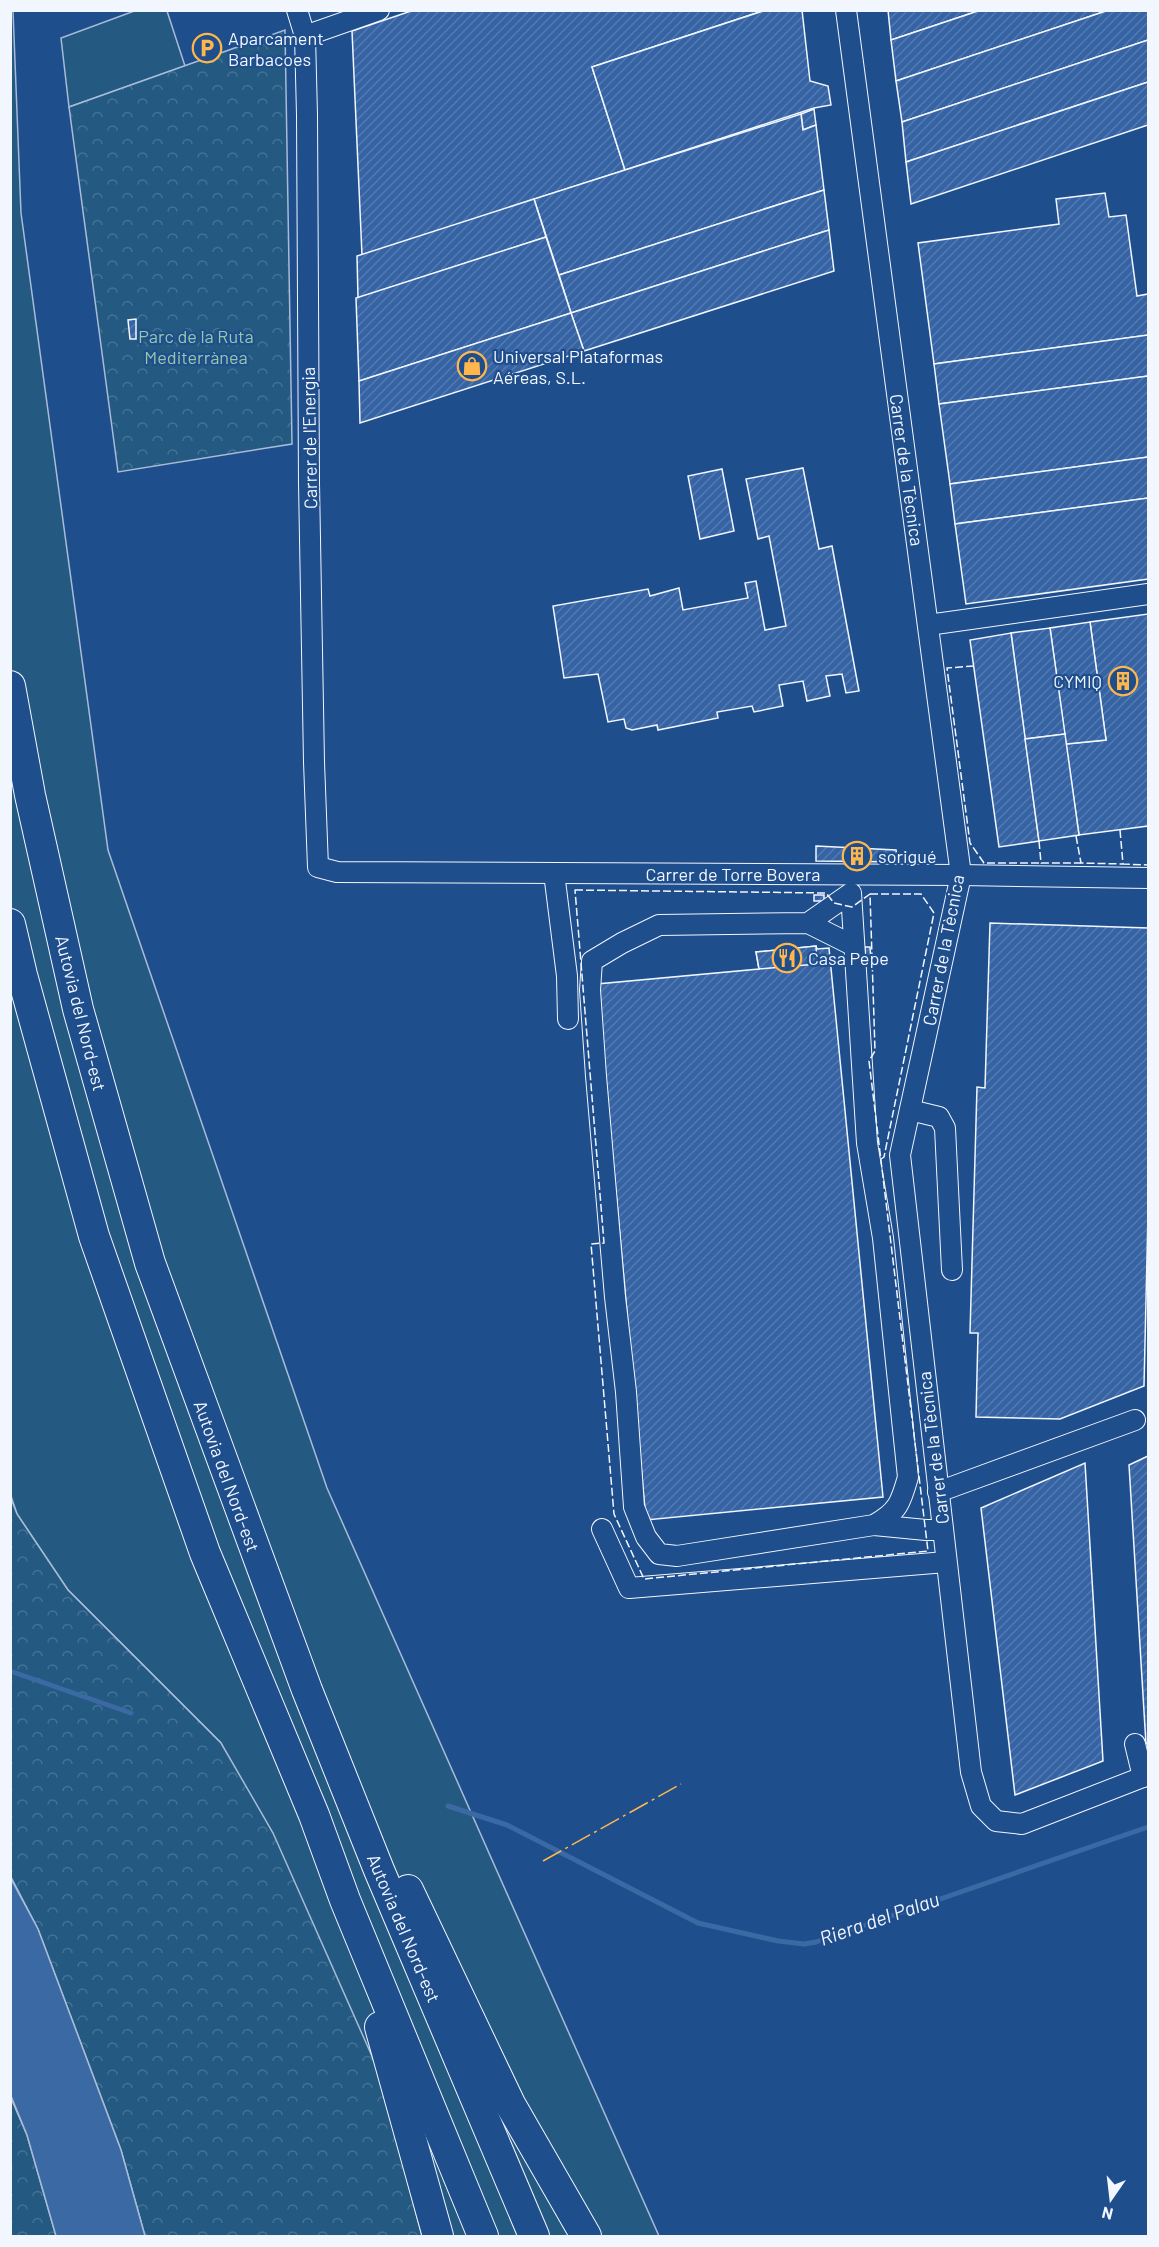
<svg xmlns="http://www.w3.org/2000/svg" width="1159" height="2247" viewBox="0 0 1159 2247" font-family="Barlow,sans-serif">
	<defs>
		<pattern id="forest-crowns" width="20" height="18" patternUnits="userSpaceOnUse" patternTransform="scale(1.5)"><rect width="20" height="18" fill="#245a82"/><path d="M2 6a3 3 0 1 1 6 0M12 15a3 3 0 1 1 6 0" fill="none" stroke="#447295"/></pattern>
		<pattern id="building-hatch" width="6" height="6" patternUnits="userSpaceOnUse" patternTransform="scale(1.5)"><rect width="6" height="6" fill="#3563a3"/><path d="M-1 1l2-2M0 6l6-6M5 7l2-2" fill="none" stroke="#537ab1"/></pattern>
	</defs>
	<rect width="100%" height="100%" fill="#1f4e8c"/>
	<!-- green -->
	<g fill="#245a82" stroke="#a8bbd7" stroke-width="1.5">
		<path d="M137,10l30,1 18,55 -116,41 -8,-69z"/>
		<path d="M10,11h3l8,202 87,637 219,638 332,748h-237l-43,-164 -158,-329 -153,-153 -51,-76 -6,-18z"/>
	</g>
	<!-- forest -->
	<g fill="url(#forest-crowns)" stroke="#a8bbd7" stroke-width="1.5">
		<path d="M285,30l7,414 -174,28 -49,-365z"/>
		<path d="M10,1496l7,18 51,76 153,153 52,90 106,239 43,164h-277l-24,-86 -83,-221 -27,-52z"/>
		<path d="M10,2096l17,39 29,101h-45z"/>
	</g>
	<!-- water -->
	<path fill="#3b69a3" stroke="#a8bbd7" stroke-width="1.5" d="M10,1877l28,52 83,221 24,86h-89l-29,-101 -16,-39z"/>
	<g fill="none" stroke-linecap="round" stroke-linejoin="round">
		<!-- stream -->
		<g stroke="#3b69a3" stroke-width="5">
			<path d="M10,1671l121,42"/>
			<path d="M448,1806l59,19 191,98 80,18 26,3 12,-2 332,-115"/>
		</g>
	</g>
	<!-- building -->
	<g fill="url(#building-hatch)" stroke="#f2f6ff" stroke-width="1.5">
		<path d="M414,10h352l-174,57 33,103 -263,85 -10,-224z"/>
		<path d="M766,10h36l8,71 18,5 3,19 -17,3 -189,62 -33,-103z"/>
		<path d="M888,10h93l-90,30z"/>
		<path d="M981,10h128l-213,71 -5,-41z"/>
		<path d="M1109,10h39v30l-246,82 -6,-41z"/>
		<path d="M1148,40v42l-242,80 -4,-40z"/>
		<path d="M1148,82v43l-237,79 -5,-42z"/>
		<path d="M814,109l2,16 -13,5 -2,-16z"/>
		<path d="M801,114l2,16 13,-5 8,65 -265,85 -25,-76z"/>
		<path d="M824,190l5,40 -258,83 -12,-38z"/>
		<path d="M1105,193l4,24 17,-2 11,81 11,-2v41l-214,29 -16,-121 141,-19 -3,-25z"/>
		<path d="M534,199l12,38 -188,61 -1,-42z"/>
		<path d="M829,230l5,41 -250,80 -13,-38z"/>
		<path d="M546,237l25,76 -212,68 -3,-83z"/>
		<path d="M571,313l13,38 -224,72 -1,-42z"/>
		<path d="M136,319v20h-6l-2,-19z"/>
		<path d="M1148,335v41l-209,28 -5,-40z"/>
		<path d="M1148,376v81l-198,27 -11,-80z"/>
		<path d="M1148,457v41l-193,26 -5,-40z"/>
		<path d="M803,468l16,81 13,-3 27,145 -13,2 -4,-19 -16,2 4,20 -23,5 -4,-20 -24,4 4,21 -29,6 -2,-6 -35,6 1,6 -60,12 -1,-5 -25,5 -6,-2 -2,-9 -16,3 -10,-48 -34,4 -11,-72 95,-17 2,7 29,-8 4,22 65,-12 -3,-15 11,-2 9,49 21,-4 -17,-90 -11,3 -12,-60z"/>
		<path d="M722,469l12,62 -34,8 -12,-63z"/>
		<path d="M1148,498v81l-182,25 -11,-80z"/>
		<path d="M1148,614v212l-69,9 -13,-91 40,-4 -16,-118z"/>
		<path d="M1090,622l16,118 -40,4 -16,-116z"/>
		<path d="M1050,628l15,106 -40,5 -14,-106z"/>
		<path d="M1011,633l28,208 -40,6 -29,-207z"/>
		<path d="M1065,734l14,101 -40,6 -14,-102z"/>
		<path d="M816,846l80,4 2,12 -82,-1z"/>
		<rect x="814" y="895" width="10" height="6"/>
		<path d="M990,923l158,5v286l-4,172 -84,33 -84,-2 2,-84h-8l7,-246 8,1z"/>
		<path d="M816,946l1,3 12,-1 54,549 -237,23 -49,-536 162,-15 -3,-17z"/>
		<path d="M816,946l1,18 -58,5 -3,-17z"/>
		<path d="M865,947h5l1,13h-6z"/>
		<path d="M1148,1456v287l-2,1 -17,-279z"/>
		<path d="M1085,1463l18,298 -88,34 -34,-287z"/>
	</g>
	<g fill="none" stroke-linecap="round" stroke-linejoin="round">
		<!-- minor casing -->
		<g stroke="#f2f6ff" stroke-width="22">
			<g id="minor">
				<path d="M297,10l8,26 2,79 2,368 5,279 4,105 19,5 624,3 187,3"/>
				<path d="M846,10l115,865 -61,280 71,617 10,34 15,15 26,3 126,-49"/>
				<path d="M305,36l74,-26"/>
				<path d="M928,625l220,-31"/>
				<path d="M554,873l13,103 1,43"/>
				<path d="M808,923l43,-30 16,250 16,95 25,239c-7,25 -10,35 -34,48l-197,31 -18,-2 -13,-17 -12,-30 -8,-115 -11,-95 -19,-221 -6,-86 2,-29 30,-18 37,-18 149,-2 46,23"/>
				<path d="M910,1110l29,7 6,11 7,142"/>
				<path d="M938,1492l197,-72"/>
				<path d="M874,1525l52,5h17"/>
				<path d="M602,1529l27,59 317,-26"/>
				<path d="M1135,1744l8,33"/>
			</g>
		</g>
		<!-- highway casing -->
		<g stroke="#f2f6ff" stroke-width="32">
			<g id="highway">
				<path d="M10,686l20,109 48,214 72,254 157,427 72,180 155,366"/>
				<path d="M10,924l12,51 72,261 111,317 109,262 31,85 138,336"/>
				<path d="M408,1890l102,214 76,132"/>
				<path d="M380,2027l58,209"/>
			</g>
		</g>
		<!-- minor -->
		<use href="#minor" stroke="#1f4e8c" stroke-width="20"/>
		<!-- highway -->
		<use href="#highway" stroke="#1f4e8c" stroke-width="30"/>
		<!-- fence -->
		<g stroke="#f2f6ff" stroke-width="1.5" stroke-dasharray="8 3" stroke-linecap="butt">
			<path d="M974,666l-27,2 23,175 14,20h57"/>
			<path d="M1120,830l3,34 25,1"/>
			<path d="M1076,836l5,27 42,1"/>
			<path d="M1039,841l2,22h40"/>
			<path d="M575,890l251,3 8,10 18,4 18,-13 5,157 -6,10 59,490 -284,28 -30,-65 -23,-270 13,-1z"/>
			<path d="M870,894h51l13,19 -50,244 -3,2"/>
		</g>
		<!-- power -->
		<path stroke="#ffb74d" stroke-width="1.5" stroke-dasharray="21 4.5 3 4.5" stroke-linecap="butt" d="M543,1861l138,-77"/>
	</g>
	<!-- icons -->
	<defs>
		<g id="parking-ring" transform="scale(1.5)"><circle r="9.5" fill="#1f4e8c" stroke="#ffb74d" stroke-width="1.5"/><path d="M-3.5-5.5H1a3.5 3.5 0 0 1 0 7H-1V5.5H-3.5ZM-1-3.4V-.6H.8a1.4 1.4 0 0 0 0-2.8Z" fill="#ffb74d"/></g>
		<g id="shop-ring" transform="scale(1.5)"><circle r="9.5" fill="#1f4e8c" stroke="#ffb74d" stroke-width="1.5"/><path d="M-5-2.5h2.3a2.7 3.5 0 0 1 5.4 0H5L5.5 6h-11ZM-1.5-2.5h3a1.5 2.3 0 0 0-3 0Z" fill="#ffb74d"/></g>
		<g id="building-ring" transform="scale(1.5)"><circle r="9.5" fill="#1f4e8c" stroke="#ffb74d" stroke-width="1.5"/><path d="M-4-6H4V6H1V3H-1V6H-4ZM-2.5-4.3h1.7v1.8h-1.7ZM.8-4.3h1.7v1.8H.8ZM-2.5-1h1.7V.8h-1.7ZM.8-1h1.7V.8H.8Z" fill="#ffb74d"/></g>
		<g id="restaurant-ring" transform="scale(1.5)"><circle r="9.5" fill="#1f4e8c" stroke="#ffb74d" stroke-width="1.5"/><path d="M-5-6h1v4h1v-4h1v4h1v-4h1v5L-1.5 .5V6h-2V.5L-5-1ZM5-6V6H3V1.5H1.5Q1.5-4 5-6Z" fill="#ffb74d"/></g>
	</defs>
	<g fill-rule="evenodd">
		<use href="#parking-ring" x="207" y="48"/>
		<use href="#shop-ring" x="472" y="366"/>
		<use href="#building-ring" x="1123" y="681"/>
		<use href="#building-ring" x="857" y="856"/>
		<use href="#restaurant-ring" x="787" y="958"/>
	</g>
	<g text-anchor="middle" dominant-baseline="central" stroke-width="4.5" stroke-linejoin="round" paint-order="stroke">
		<!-- poi labels -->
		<g font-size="18" fill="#f2f6ff" stroke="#1f4e8c" text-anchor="start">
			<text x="228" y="38">Aparcament<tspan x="228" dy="21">Barbacoes</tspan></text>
			<text x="493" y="356">Universal Plataformas<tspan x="493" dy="21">Aéreas, S.L.</tspan></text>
			<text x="1102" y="681" text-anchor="end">CYMIQ</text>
			<text x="878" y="856">sorigué</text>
			<text x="808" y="958">Casa Pepe</text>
		</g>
		<!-- park labels -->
		<g font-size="18" fill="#97c8a6" stroke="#1f4e8c">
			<text x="196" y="336">Parc de la Ruta<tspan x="196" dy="21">Mediterrànea</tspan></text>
		</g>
		<!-- street labels -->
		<g font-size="18" fill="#f2f6ff" stroke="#1f4e8c">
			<text transform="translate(309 438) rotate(-91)">Carrer de l'Energia</text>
			<text transform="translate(907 470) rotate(82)">Carrer de la Tècnica</text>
			<text x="733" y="874">Carrer de Torre Bovera</text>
			<text transform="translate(943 950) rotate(-79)">Carrer de la Tècnica</text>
			<text transform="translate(81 1013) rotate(76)">Autovia del Nord-est</text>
			<text transform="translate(933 1448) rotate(-97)">Carrer de la Tècnica</text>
			<text transform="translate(227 1476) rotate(70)">Autovia del Nord-est</text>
			<text transform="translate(404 1928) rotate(67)">Autovia del Nord-est</text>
		</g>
		<!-- water labels -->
		<g font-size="20" font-style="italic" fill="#f2f6ff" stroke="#1f4e8c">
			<text transform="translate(879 1918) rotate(-19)">Riera del Palau</text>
		</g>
	</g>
	<!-- border -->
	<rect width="1159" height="2247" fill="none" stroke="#f2f6ff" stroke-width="24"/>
	<!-- north arrow -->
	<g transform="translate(1111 2199) rotate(194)" stroke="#1f4e8c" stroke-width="4.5" paint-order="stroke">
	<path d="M0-4.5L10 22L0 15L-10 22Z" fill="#f2f6ff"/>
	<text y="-9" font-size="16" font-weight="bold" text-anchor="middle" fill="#f2f6ff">N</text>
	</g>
</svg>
